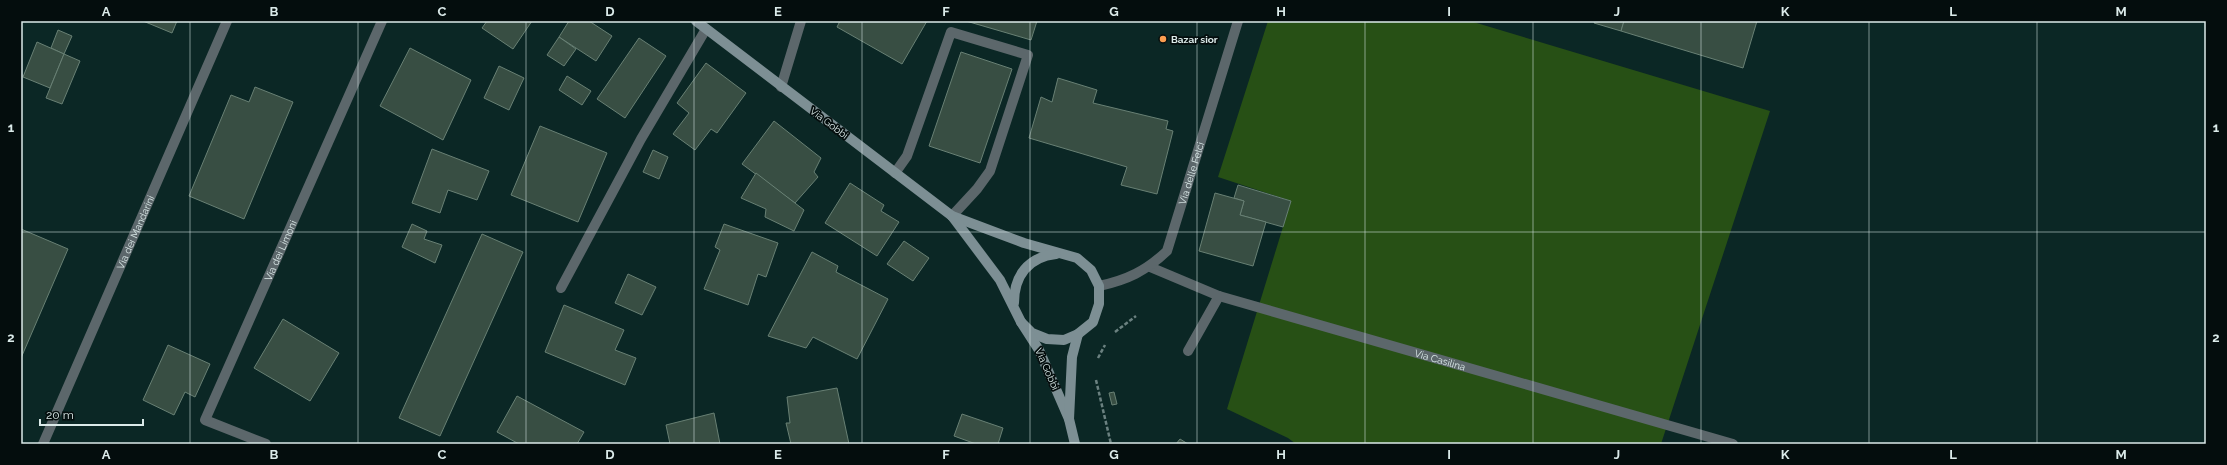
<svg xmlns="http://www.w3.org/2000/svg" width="2227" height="465" viewBox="0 0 2227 465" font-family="Raleway,sans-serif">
	<rect width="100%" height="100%" fill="#0b2725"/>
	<!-- green -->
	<path fill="#275015" d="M1268,21h202l300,90 -109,333h-365l-8,-6 -61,-29 64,-208 -73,-24z"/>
	<!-- building -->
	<g fill="#384e43" stroke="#688074">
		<path d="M143,21h34l-5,12z"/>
		<path d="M487,21h45l-19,28 -31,-21z"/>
		<path d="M569,21h20l23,15 -16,25 -37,-24z"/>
		<path d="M840,21h87l-25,43 -65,-37z"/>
		<path d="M966,21h71l-6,19z"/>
		<path d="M1595,21h29l-3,10 -27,-8z"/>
		<path d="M1624,21h133l-14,47 -122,-37z"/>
		<path d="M58,30l14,6 -8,18 -13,-6z"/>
		<path d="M559,37l17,12 -12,17 -17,-11z"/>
		<path d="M639,38l27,18 -41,62 -28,-19z"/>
		<path d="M37,42l27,12 -14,34 -27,-11z"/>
		<path d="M410,48l61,32 -28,60 -63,-34z"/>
		<path d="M961,52l51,17 -32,94 -51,-17z"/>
		<path d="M64,54l16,7 -18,43 -16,-6z"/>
		<path d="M706,63l40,30 -29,40 -6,-4 -16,21 -22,-16 16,-21 -12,-10z"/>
		<path d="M499,66l25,12 -15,32 -25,-12z"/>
		<path d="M567,76l24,15 -9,14 -23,-15z"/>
		<path d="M1058,78l39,12 -4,13 75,18 -2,8 7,2 -16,63 -36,-9 6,-18 -98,-29 12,-41 11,5z"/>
		<path d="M255,87l38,15 -49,117 -55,-23 42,-101 18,7z"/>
		<path d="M774,121l47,37 -7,14 4,5 -23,26 -53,-39z"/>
		<path d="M540,126l67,27 -29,69 -67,-27z"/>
		<path d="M432,149l57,22 -12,29 -29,-10 -8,23 -28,-10z"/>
		<path d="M653,150l15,7 -9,22 -16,-7z"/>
		<path d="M756,173l48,37 -10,21 -29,-14 1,-8 -25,-11z"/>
		<path d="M850,183l34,22 -3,6 18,11 -22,34 -52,-33z"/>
		<path d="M1238,185l53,16 -8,26 -43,-12 4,-14 -10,-3z"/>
		<path d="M1215,193l29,8 -4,14 26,7 -13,44 -54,-15z"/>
		<path d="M412,224l15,7 -3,8 18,6 -7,18 -33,-16z"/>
		<path d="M724,224l54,19 -12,34 -8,-3 -10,31 -44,-16 16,-39 -5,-3z"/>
		<path d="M21,229l47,20 -47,109z"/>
		<path d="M482,234l41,18 -83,184 -41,-18z"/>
		<path d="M904,241l25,17 -16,23 -26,-17z"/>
		<path d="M812,252l26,14 -2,6 52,27 -31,60 -44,-22 -7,11 -38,-12z"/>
		<path d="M628,274l28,13 -14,28 -27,-12z"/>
		<path d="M564,305l60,25 -9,20 21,8 -11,27 -80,-33z"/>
		<path d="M283,319l56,34 -29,48 -56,-33z"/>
		<path d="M168,345l42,19 -15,33 -10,-5 -11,23 -31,-15z"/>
		<path d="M837,388l12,56h-58l-5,-21h4l-3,-26z"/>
		<path d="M1114,392l3,12 -5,1 -3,-12z"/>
		<path d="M517,396l67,36 -7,12h-58l-22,-12z"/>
		<path d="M714,413l6,31h-50l-4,-19z"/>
		<path d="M962,414l41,14 -5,16h-22l-22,-8z"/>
		<path d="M1180,439l8,5h-12z"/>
	</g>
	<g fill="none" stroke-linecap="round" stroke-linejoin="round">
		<!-- path -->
		<g stroke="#6b8180" stroke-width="2.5" stroke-dasharray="4 2" stroke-linecap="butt">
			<path d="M1115,332l21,-16"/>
			<path d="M1098,358l7,-13"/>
			<path d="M1096,380l15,64"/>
		</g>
		<!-- lane -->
		<g stroke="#5c676b" stroke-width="10">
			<path d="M895,173l12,-17 44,-124 77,23 -38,116 -13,18 -25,27"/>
			<path d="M1188,351l31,-55"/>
		</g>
		<!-- street -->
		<g stroke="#5c676b" stroke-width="10">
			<path d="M781,87l20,-66"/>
			<path id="s1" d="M1150,267l69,29 514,148"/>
			<path id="s2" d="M1099,286c28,-6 47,-15 68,-35l71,-230"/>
			<path d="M561,288l80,-149 65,-110"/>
			<path id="s3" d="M43,444l184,-423"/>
			<path id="s4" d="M266,444l-61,-24 177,-399"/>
		</g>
		<!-- secondary -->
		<g stroke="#7d8f94" stroke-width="10">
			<path d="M696,21l256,195 72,27 53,15 14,12 8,16v18l-6,18 -15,12 -14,6 -17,-1 -15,-6 -11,-11"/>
			<path d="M952,216l48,64 21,42 18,28 30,69 6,25"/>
			<path d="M1014,303c0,-27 14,-46 42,-49"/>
			<path d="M1069,419l3,-62 6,-23"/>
		</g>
	</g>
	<!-- grid -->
	<path fill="none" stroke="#dbeae9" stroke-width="1" stroke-opacity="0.55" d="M190,21v423M358,21v423M526,21v423M694,21v423M862,21v423M1030,21v423M1197,21v423M1365,21v423M1533,21v423M1701,21v423M1869,21v423M2037,21v423M21,232h2185"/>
	<!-- markers -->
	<circle fill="#fb9e50" stroke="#040d0d" stroke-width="1.5" cx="1163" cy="39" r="4"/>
	<g text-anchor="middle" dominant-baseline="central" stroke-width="3.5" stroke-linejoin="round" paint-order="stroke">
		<!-- poi labels -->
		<g font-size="10" font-weight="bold" fill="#dbeae9" stroke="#040d0d" text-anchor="start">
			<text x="1171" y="39">Bazar sior</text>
		</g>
		<!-- street labels -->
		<g font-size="10" fill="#dbeae9" stroke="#040d0d">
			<text transform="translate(829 123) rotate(37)">Via Gobbi</text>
			<text stroke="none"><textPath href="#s2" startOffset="159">Via delle Felci</textPath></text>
			<text stroke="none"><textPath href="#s3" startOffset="231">Via dei Mandarini</textPath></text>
			<text stroke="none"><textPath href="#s4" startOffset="251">Via dei Limoni</textPath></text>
			<text stroke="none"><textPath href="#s1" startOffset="305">Via Casilina</textPath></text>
			<text transform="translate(1047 369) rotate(66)">Via Gobbi</text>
		</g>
	</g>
	<!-- border -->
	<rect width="2227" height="465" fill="none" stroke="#040d0d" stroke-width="44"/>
	<!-- scale -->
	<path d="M40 419v6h103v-6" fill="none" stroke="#dbeae9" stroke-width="2"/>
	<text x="46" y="419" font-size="12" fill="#dbeae9" stroke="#040d0d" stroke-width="3" paint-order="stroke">20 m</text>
	<rect x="22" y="22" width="2183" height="421" fill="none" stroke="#dbeae9" stroke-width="1.5"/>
	<g font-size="13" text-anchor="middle" font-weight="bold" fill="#dbeae9">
		<text x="106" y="16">A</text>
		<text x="274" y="16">B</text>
		<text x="442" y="16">C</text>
		<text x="610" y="16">D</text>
		<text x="778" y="16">E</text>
		<text x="946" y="16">F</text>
		<text x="1114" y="16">G</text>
		<text x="1281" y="16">H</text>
		<text x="1449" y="16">I</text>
		<text x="1617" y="16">J</text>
		<text x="1785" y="16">K</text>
		<text x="1953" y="16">L</text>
		<text x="2121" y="16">M</text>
		<text x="11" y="132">1</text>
		<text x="2216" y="132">1</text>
		<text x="11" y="342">2</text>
		<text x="2216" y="342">2</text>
		<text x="106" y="459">A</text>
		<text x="274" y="459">B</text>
		<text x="442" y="459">C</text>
		<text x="610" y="459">D</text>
		<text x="778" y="459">E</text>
		<text x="946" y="459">F</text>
		<text x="1114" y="459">G</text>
		<text x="1281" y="459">H</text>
		<text x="1449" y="459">I</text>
		<text x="1617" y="459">J</text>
		<text x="1785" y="459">K</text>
		<text x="1953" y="459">L</text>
		<text x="2121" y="459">M</text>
	</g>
</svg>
